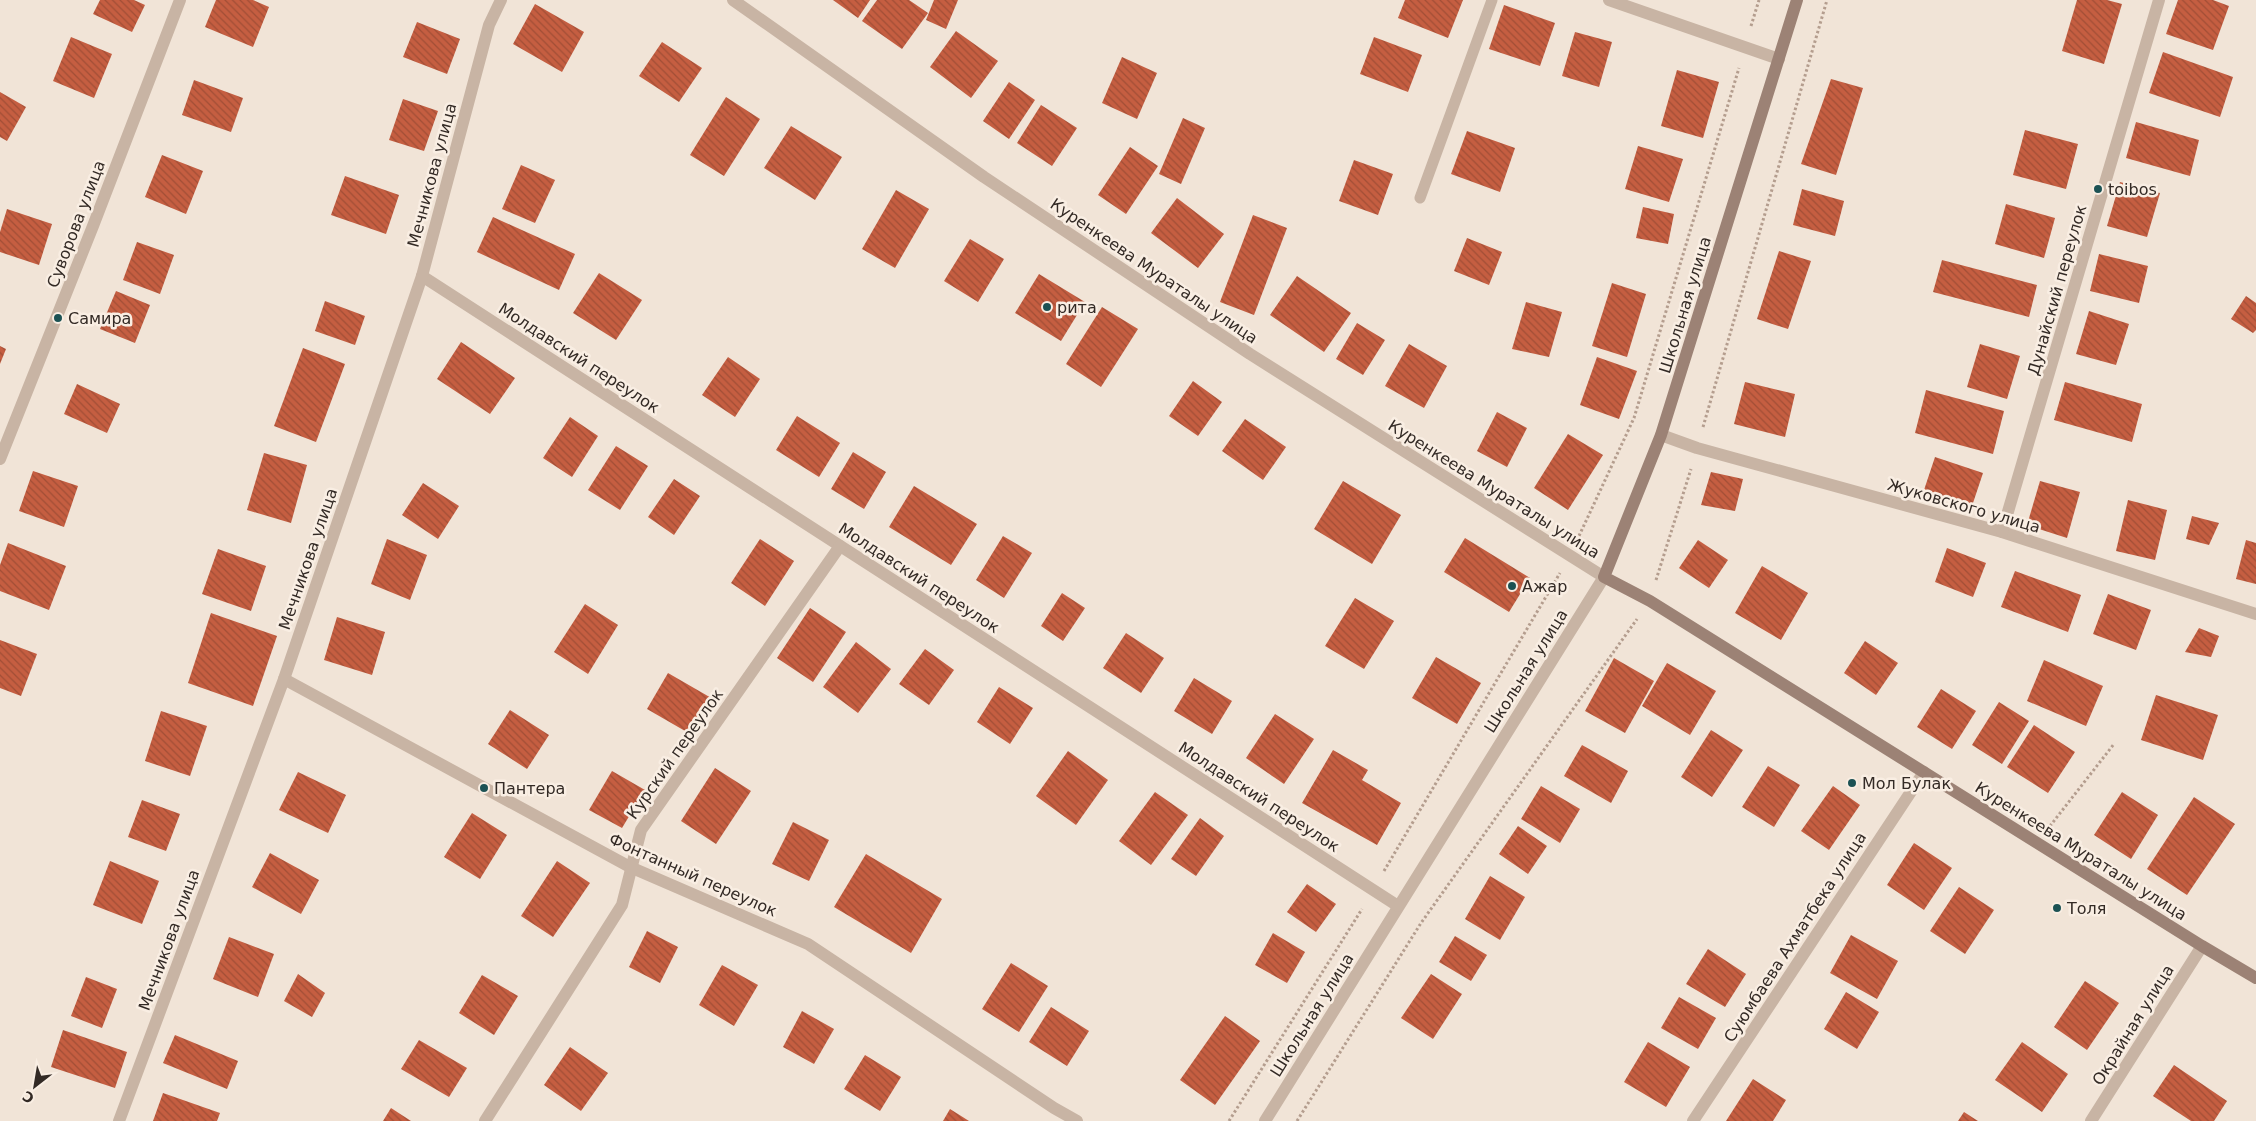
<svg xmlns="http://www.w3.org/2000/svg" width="2256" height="1121" viewBox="0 0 2256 1121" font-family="'DejaVu Sans',sans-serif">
	<defs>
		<pattern id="building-back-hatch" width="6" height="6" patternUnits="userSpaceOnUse" patternTransform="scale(1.25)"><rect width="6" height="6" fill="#c55e41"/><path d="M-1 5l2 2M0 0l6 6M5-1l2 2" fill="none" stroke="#a14e36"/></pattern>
	</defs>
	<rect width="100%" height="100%" fill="#f1e4d7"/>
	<!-- building -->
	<g fill="url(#building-back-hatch)">
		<path d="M100,0h34l11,5 -13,27 -39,-18z"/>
		<path d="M216,0h37l16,7 -16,40 -48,-20z"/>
		<path d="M833,0h37l-12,18z"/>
		<path d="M877,0h32l19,13 -26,36 -40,-28z"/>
		<path d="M934,0h24l-12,29 -20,-9z"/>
		<path d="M1405,0h58l-15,38 -50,-20z"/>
		<path d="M2077,0h30l15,4 -18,60 -42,-13z"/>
		<path d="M2178,0h35l16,6 -16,44 -47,-16z"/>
		<path d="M535,4l49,28 -22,40 -49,-28z"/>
		<path d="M1504,5l51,18 -15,43 -51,-17z"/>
		<path d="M417,22l43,17 -13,35 -44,-17z"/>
		<path d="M956,31l42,30 -27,37 -41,-31z"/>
		<path d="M1575,32l37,10 -13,45 -37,-11z"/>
		<path d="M71,37l41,17 -18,44 -41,-17z"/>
		<path d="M1374,37l48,18 -14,37 -48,-18z"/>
		<path d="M662,42l40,26 -23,34 -40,-26z"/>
		<path d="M2163,52l70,25 -13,40 -71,-24z"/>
		<path d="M1122,57l35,16 -20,46 -35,-16z"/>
		<path d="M1677,70l42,12 -16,56 -42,-12z"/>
		<path d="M1831,79l32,9 -27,87 -35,-11z"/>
		<path d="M194,80l49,18 -12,34 -49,-17z"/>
		<path d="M1009,82l26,18 -26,39 -26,-18z"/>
		<path d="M0,92l26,15 -19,34 -7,-4z"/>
		<path d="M726,97l34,22 -36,57 -34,-21z"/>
		<path d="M403,99l35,12 -14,40 -35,-11z"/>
		<path d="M1041,105l36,23 -25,38 -35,-23z"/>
		<path d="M1183,118l22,10 -24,56 -22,-10z"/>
		<path d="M2136,122l63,18 -9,36 -64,-18z"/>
		<path d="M791,126l51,31 -27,43 -51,-32z"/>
		<path d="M2025,130l53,14 -12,45 -53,-14z"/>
		<path d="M1467,131l48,17 -15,44 -49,-18z"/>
		<path d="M1638,146l45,13 -14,43 -44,-13z"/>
		<path d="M1130,147l28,19 -32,48 -28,-19z"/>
		<path d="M162,155l41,16 -17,43 -41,-17z"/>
		<path d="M1354,160l39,14 -15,41 -39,-14z"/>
		<path d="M521,165l34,15 -20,43 -33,-14z"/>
		<path d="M345,176l54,19 -13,39 -55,-19z"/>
		<path d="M2120,182l40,11 -13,44 -40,-11z"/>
		<path d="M1802,189l42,12 -9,35 -42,-11z"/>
		<path d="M896,190l33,19 -34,59 -33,-19z"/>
		<path d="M1177,198l47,36 -26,34 -47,-35z"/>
		<path d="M2006,204l49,14 -11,40 -49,-14z"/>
		<path d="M1643,207l31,7 -6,30 -32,-6z"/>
		<path d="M7,209l45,15 -13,41 -39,-13v-20z"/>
		<path d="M1253,215l34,13 -33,87 -34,-13z"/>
		<path d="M493,217l82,37 -16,36 -82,-38z"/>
		<path d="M1467,238l35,14 -13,33 -35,-14z"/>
		<path d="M970,239l34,20 -26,43 -34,-21z"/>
		<path d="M137,242l37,13 -14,39 -37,-14z"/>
		<path d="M1779,251l32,10 -23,68 -31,-10z"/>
		<path d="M2099,254l49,12 -9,37 -49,-12z"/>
		<path d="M1942,260l95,25 -8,32 -96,-25z"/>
		<path d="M599,273l43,27 -26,40 -43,-27z"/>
		<path d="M1039,274l46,28 -24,39 -46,-28z"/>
		<path d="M1297,276l54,37 -27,39 -54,-37z"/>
		<path d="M1612,283l34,11 -19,63 -35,-11z"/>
		<path d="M116,291l34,14 -15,38 -35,-14z"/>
		<path d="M2246,296l10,7v27l-3,3 -22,-14z"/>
		<path d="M325,301l40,15 -10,29 -40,-14z"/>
		<path d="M1526,302l36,10 -13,45 -37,-8z"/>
		<path d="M1102,307l36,22 -37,58 -35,-23z"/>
		<path d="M2089,311l40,13 -13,41 -40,-11z"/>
		<path d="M1357,323l28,17 -22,35 -27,-16z"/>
		<path d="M461,342l54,36 -25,36 -53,-35z"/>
		<path d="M1409,344l38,22 -23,42 -39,-22z"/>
		<path d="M1980,344l40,12 -13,43 -40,-12z"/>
		<path d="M0,346l6,3 -6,15z"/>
		<path d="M303,348l42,16 -29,78 -42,-16z"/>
		<path d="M728,357l32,22 -25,38 -33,-22z"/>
		<path d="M1597,357l40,14 -18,48 -39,-14z"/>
		<path d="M1193,381l29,21 -24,34 -29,-20z"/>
		<path d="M1745,382l50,12 -10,43 -51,-13z"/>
		<path d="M2065,382l77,22 -10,38 -78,-22z"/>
		<path d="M77,384l43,20 -13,29 -43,-19z"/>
		<path d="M1926,390l78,21 -11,43 -78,-21z"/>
		<path d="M1497,412l30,16 -20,39 -30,-16z"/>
		<path d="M797,416l43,27 -21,34 -43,-27z"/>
		<path d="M570,417l28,19 -26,41 -29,-19z"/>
		<path d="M1245,419l41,28 -23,33 -41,-29z"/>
		<path d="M1568,434l35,21 -35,55 -34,-22z"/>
		<path d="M616,446l32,20 -28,44 -32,-20z"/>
		<path d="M853,452l33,20 -22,37 -33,-20z"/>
		<path d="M264,453l43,12 -16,58 -44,-13z"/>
		<path d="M1935,457l48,16 -12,36 -48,-16z"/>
		<path d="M33,471l45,15 -14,41 -45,-16z"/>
		<path d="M1711,472l32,7 -8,32 -34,-6z"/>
		<path d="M674,479l26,17 -26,39 -26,-18z"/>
		<path d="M1343,481l58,34 -29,49 -58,-35z"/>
		<path d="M2040,481l40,11 -13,46 -40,-13z"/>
		<path d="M423,483l36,23 -21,33 -36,-24z"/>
		<path d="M914,486l63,38 -26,41 -62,-38z"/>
		<path d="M2128,500l39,10 -12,50 -39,-9z"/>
		<path d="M2192,516l27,7 -10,22 -23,-6z"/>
		<path d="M1003,536l29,17 -28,45 -28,-18z"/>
		<path d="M1465,538l65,40 -21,34 -65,-40z"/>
		<path d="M387,539l40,16 -17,45 -39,-16z"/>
		<path d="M760,539l34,22 -29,45 -34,-23z"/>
		<path d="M1698,540l30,20 -19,28 -30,-20z"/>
		<path d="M2246,540l10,3v41l-20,-5z"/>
		<path d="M8,543l58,23 -17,44 -49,-19v-26z"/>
		<path d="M1947,548l39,15 -13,34 -38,-15z"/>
		<path d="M218,549l48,17 -15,45 -49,-17z"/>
		<path d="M1762,566l46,27 -27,47 -46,-27z"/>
		<path d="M2015,571l66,24 -13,37 -67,-25z"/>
		<path d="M1062,593l23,15 -22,33 -22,-15z"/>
		<path d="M2108,594l43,16 -15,40 -43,-16z"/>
		<path d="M1355,598l39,23 -30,48 -39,-23z"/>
		<path d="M585,604l33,21 -30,49 -34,-22z"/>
		<path d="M810,608l36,24 -33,50 -36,-24z"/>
		<path d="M211,613l66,23 -24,70 -65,-23z"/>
		<path d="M337,617l48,15 -13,43 -48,-15z"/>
		<path d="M2199,628l20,8 -8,21 -26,-5z"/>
		<path d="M1126,633l38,25 -23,35 -38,-25z"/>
		<path d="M0,640l37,14 -16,42 -21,-8z"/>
		<path d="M1865,641l33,22 -22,32 -32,-22z"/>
		<path d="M856,642l35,27 -33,44 -35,-26z"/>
		<path d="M925,649l29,21 -25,35 -30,-21z"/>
		<path d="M1436,657l45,26 -24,41 -45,-26z"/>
		<path d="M1614,658l40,23 -29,52 -40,-22z"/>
		<path d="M2044,660l59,26 -17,40 -59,-25z"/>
		<path d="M1667,663l49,28 -26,44 -48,-29z"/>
		<path d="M668,673l45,26 -21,36 -45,-26z"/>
		<path d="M1194,678l38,23 -20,33 -38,-23z"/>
		<path d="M999,687l34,21 -23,36 -33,-22z"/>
		<path d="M1941,689l35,22 -24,38 -35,-22z"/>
		<path d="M2156,695l62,20 -15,45 -62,-20z"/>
		<path d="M1999,702l30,19 -27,43 -30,-19z"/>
		<path d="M510,710l39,25 -22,34 -39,-25z"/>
		<path d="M161,711l46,15 -17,50 -45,-15z"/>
		<path d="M1275,714l39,25 -30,45 -38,-26z"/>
		<path d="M2034,725l41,27 -27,41 -41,-26z"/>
		<path d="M1711,730l32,20 -31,47 -31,-20z"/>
		<path d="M1582,745l46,26 -17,32 -47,-27z"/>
		<path d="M1333,750l35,20 -6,10 39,23 -24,42 -75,-42z"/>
		<path d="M1068,751l40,29 -32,45 -40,-29z"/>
		<path d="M1768,766l32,19 -26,42 -32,-20z"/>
		<path d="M715,768l36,23 -35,53 -35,-23z"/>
		<path d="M612,771l33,19 -23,38 -33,-18z"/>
		<path d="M298,772l48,23 -18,38 -49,-23z"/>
		<path d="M1541,786l39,23 -20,34 -39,-24z"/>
		<path d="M1833,786l27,19 -31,45 -28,-19z"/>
		<path d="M1155,792l33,23 -37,50 -32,-24z"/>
		<path d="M2122,792l36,23 -27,44 -37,-24z"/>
		<path d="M2194,797l41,27 -48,71 -40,-26z"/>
		<path d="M142,800l38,14 -14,37 -38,-14z"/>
		<path d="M472,813l35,22 -27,44 -36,-22z"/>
		<path d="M1200,818l24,18 -28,40 -25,-17z"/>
		<path d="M793,822l36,18 -20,41 -37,-17z"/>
		<path d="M1518,826l29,20 -19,28 -29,-20z"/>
		<path d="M1914,843l38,25 -28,42 -37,-25z"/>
		<path d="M270,853l49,27 -18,34 -49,-27z"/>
		<path d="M866,854l76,45 -31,54 -77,-46z"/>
		<path d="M110,861l49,20 -17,43 -49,-19z"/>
		<path d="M557,861l33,22 -37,54 -32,-21z"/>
		<path d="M1490,876l35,21 -25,43 -35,-21z"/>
		<path d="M1307,884l29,20 -20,28 -29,-20z"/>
		<path d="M1959,887l35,23 -29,44 -35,-23z"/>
		<path d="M647,931l31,16 -18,36 -31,-16z"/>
		<path d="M1273,933l32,19 -18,31 -32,-18z"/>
		<path d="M1851,935l47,26 -21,38 -47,-26z"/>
		<path d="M1455,936l32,19 -16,26 -32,-19z"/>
		<path d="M229,937l45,17 -16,43 -45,-18z"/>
		<path d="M1708,949l38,25 -21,33 -39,-23z"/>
		<path d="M1011,963l37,23 -29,46 -37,-23z"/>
		<path d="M722,965l36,20 -24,41 -35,-21z"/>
		<path d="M298,974l27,19 -13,24 -28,-16z"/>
		<path d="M1431,974l31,20 -29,45 -32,-21z"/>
		<path d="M482,975l36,21 -24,39 -35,-22z"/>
		<path d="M86,977l31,12 -15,39 -31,-12z"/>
		<path d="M2085,981l34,22 -32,47 -33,-23z"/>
		<path d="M1846,992l33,20 -22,37 -33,-20z"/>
		<path d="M1679,997l37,21 -18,31 -37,-21z"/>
		<path d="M1051,1007l38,24 -22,35 -38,-24z"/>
		<path d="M802,1011l32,18 -20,35 -31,-17z"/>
		<path d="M1225,1016l35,25 -45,64 -35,-25z"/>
		<path d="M63,1030l64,22 -12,36 -64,-21z"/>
		<path d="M175,1035l63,26 -11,28 -64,-26z"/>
		<path d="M419,1040l48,28 -18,29 -48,-28z"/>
		<path d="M1648,1042l42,25 -24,40 -42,-25z"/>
		<path d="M2022,1042l46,32 -26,38 -47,-32z"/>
		<path d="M570,1047l38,26 -27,38 -37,-26z"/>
		<path d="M865,1055l36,22 -21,34 -36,-22z"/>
		<path d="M2174,1065l53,36 -13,20h-23l-38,-25z"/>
		<path d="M1753,1079l33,21 -13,21h-47z"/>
		<path d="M163,1093l57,20 -3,8h-64z"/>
		<path d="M391,1108l20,13h-28z"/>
		<path d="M950,1109l19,12h-26z"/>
		<path d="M1964,1112l14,9h-20z"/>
	</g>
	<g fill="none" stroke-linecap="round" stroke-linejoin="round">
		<!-- path -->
		<g stroke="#b49d8e" stroke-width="3" stroke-dasharray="2.5 2.5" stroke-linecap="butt">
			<path d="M1751,26l8,-26"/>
			<path d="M1703,427l124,-427"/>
			<path d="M1579,536l55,-118 105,-350"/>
			<path d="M1656,580l35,-111"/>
			<path d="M2050,826l64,-82"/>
			<path d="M1384,871l176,-298"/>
			<path d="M1229,1121l133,-212"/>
			<path d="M1297,1121l124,-198 216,-304"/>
		</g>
		<!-- lane -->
		<path stroke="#c8b4a4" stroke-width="11" d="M1420,198l72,-198"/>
		<!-- street -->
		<g stroke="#c8b4a4" stroke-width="12">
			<path d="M733,0l251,177 266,177 354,223 -339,544"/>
			<path d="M1609,0l170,59"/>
			<path d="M422,276l976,630"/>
			<path d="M1661,435l36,13 305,84 254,82"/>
			<path d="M0,459l93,-233 87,-226"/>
			<path d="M2002,532l157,-532"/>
			<path d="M284,679l346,188 178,77 246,164 23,13"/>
			<path d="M119,1121l165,-442 138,-403 67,-251 12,-25"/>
			<path d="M485,1121l137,-216 19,-75 199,-284"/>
			<path d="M1693,1121l231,-349"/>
			<path d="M2091,1121l111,-175"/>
		</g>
		<!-- secondary -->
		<path stroke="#9c8275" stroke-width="12" d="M1797,0l-136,435 -57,142 46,24 552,345 54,32"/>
	</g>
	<!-- markers -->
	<g fill="#1c5254" stroke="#f9eee3" stroke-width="2">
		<circle cx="2098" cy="189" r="5"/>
		<circle cx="1047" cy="307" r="5"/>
		<circle cx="58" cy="318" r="5"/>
		<circle cx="1512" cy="586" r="5"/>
		<circle cx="1852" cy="783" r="5"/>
		<circle cx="484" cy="788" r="5"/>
		<circle cx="2057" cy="908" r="5"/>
	</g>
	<g text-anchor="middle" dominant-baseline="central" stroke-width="5" stroke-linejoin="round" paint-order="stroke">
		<!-- street labels -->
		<g font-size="16" fill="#332a25" stroke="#f9eee3">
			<text transform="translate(432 175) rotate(-75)">Мечникова улица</text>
			<text transform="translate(76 224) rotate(-69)">Суворова улица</text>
			<text transform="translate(1154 271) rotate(34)">Куренкеева Мураталы улица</text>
			<text transform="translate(2057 290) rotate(-74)">Дунайский переулок</text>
			<text transform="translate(1685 305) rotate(-73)">Школьная улица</text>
			<text transform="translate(579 358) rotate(33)">Молдавский переулок</text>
			<text transform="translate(1494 489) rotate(32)">Куренкеева Мураталы улица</text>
			<text transform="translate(1964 506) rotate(16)">Жуковского улица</text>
			<text transform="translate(308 559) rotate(-71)">Мечникова улица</text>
			<text transform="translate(919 578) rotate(33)">Молдавский переулок</text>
			<text transform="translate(1526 671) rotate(-58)">Школьная улица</text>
			<text transform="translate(675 754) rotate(-55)">Курский переулок</text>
			<text transform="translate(1259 797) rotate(33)">Молдавский переулок</text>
			<text transform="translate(2081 851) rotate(32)">Куренкеева Мураталы улица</text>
			<text transform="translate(693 875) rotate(24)">Фонтанный переулок</text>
			<text transform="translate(1795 937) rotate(-57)">Суюмбаева Ахматбека улица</text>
			<text transform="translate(169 940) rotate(-70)">Мечникова улица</text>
			<text transform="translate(1312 1015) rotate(-58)">Школьная улица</text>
			<text transform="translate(2133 1025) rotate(-58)">Окрайная улица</text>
		</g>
		<!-- poi labels -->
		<g font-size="16" fill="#332a25" stroke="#f9eee3" text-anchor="start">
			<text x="2108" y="189">toibos</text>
			<text x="1057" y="307">рита</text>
			<text x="68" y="318">Самира</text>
			<text x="1522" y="586">Ажар</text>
			<text x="1862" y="783">Мол Булак</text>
			<text x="494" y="788">Пантера</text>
			<text x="2067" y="908">Толя</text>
		</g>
	</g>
	<!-- north arrow -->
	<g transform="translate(35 1086) rotate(211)" stroke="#f9eee3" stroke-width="4" paint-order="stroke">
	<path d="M0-4L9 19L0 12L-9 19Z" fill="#332a25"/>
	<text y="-8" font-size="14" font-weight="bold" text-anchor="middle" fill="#332a25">С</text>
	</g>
</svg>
